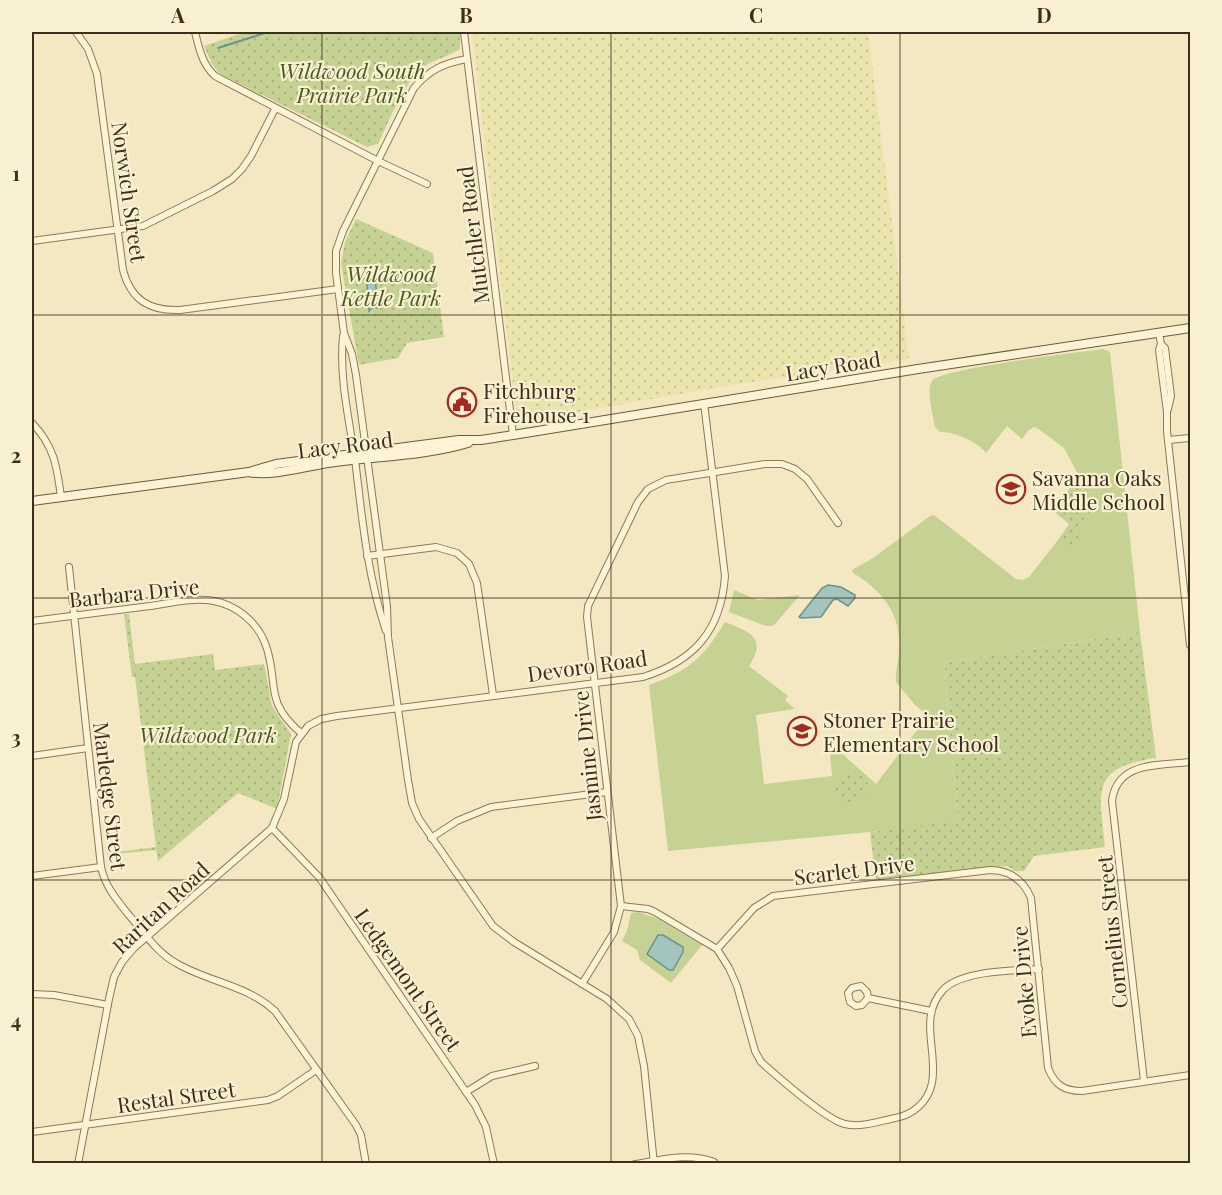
<svg xmlns="http://www.w3.org/2000/svg" width="1222" height="1195" viewBox="0 0 1222 1195" font-family="'Playfair Display',serif">
	<defs>
		<pattern id="farmland-dots" width="8" height="8" patternUnits="userSpaceOnUse" patternTransform="scale(1.5)"><rect width="8" height="8" fill="#e9e5ad"/><path d="M2 2h.1M6 6h.1" fill="none" stroke="#c9c594" stroke-width="1.8" stroke-linecap="round"/></pattern>
		<pattern id="park-dots" width="8" height="8" patternUnits="userSpaceOnUse" patternTransform="scale(1.5)"><rect width="8" height="8" fill="#c5d293"/><path d="M2 2h.1M6 6h.1" fill="none" stroke="#aab57e" stroke-width="1.8" stroke-linecap="round"/></pattern>
	</defs>
	<rect width="100%" height="100%" fill="#f3e8c1"/>
	<!-- farmland -->
	<path fill="url(#farmland-dots)" d="M472,32h396l41,327 -185,27 -201,36 -6,-3z"/>
	<!-- grass -->
	<g fill="#c5d293">
		<path d="M1103,349l7,3 30,280 -196,31 14,159 -88,10 -202,19 -19,-166c40,-14 55,-28 76,-63 24,10 43,15 24,44l39,30 -3,4 10,9 -39,6 8,69 68,-8 -3,-34 47,42 52,-68 -13,-11 -19,-23c-1,-11 3,-21 3,-33 3,-34 -17,-59 -46,-76l-1,-3 21,-12 57,-42 4,-1 82,64 7,1 6,-3 29,-37 14,10 3,-19 23,-30 -21,-16 2,-9 -15,-28 -27,-20 -3,-1 -6,4 -6,8 -15,-13 -21,27c-8,-11 -32,-22 -46,-21l-5,-5c-2,-11 -9,-37 -3,-46 7,-12 148,-29 171,-32z"/>
		<path d="M734,590l24,10 42,-5 -25,29 -3,2h-6l-37,-14z"/>
		<path d="M638,912l18,6 46,27 -31,38 -31,-23 -3,-10 -15,-9 5,-10 4,-18z"/>
	</g>
	<!-- park -->
	<g fill="url(#park-dots)">
		<path d="M245,32h215v17c-12,8 -26,10 -38,19 -19,16 -33,54 -44,76l-11,3 -147,-73 -8,-10 -8,-18z"/>
		<path d="M356,219l77,34 11,84 -37,6 -9,15 -39,7 -18,-102 4,-21z"/>
		<path d="M1074,483l24,18 -23,30 7,6 -10,14 -14,-11 11,-16 -17,-14z"/>
		<path d="M124,614h5l6,50 78,-10 2,16 49,-6 8,42 19,28 -14,75 -39,-16 -80,68 -2,-11 -49,5v-2l49,-6 -21,-170h-3z"/>
		<path d="M1140,632l16,126c-66,9 -57,34 -51,89l-71,9 -10,15h-9l-8,-5 -13,1 -118,16 -6,-51 88,-11 -14,-158z"/>
		<path d="M854,771c8,3 14,10 16,19 -12,20 -43,14 -32,-12h6z"/>
	</g>
	<!-- water -->
	<g fill="#a4c4be" stroke="#6a948d" stroke-width="1.5">
		<path d="M370,270c9,11 5,25 7,38l-4,-1 -4,4 -3,-39z"/>
		<path d="M828,585l13,2 14,8v3l-7,8 -11,-7 -4,1 -12,17 -20,1 -2,-1 23,-29z"/>
		<path d="M658,935h5l20,12v5l-10,18h-4l-22,-16z"/>
	</g>
	<g fill="none" stroke-linecap="round" stroke-linejoin="round">
		<!-- stream -->
		<path stroke="#6a948d" stroke-width="2" d="M218,48l50,-16"/>
		<!-- street casing -->
		<g stroke="#8e7956" stroke-width="8">
			<g id="street">
				<path d="M76,32l12,17 9,25 26,196c8,30 26,41 57,40l158,-21"/>
				<path d="M195,32c4,16 7,32 20,44l163,85 49,23"/>
				<path d="M464,32l49,403"/>
				<path d="M467,59c-23,4 -38,11 -53,29l-71,143 -7,20v22l8,60 8,21 4,21 31,231 1,31 20,143 4,23 7,16 74,107 21,16 93,57 22,20 9,17 6,30 10,98"/>
				<path d="M32,241l111,-15 70,-35 19,-12 10,-10 9,-13 24,-47"/>
				<path d="M1159,333l2,11 4,4 6,48 -3,13"/>
				<path d="M343,336c-4,41 6,83 12,123 7,58 12,116 31,172"/>
				<path d="M1161,344l-2,6 8,62v19l23,214"/>
				<path d="M32,423c22,23 25,43 29,74"/>
				<path d="M1168,440l22,-2"/>
				<path d="M367,556l69,-9 21,6 12,11 8,19 16,112"/>
				<path d="M69,567l32,300c4,19 15,32 27,47 15,17 28,38 48,49 32,19 71,22 99,48l81,114 5,10 5,29"/>
				<path d="M32,621c39,-5 79,-10 118,-15 20,-3 44,-9 64,-5 22,4 43,21 51,42 15,39 -3,57 36,90"/>
				<path d="M32,756l56,-8"/>
				<path d="M272,828l47,49 156,228 11,22 8,37"/>
				<path d="M431,838l26,-17 34,-14 116,-15"/>
				<path d="M32,876l69,-9"/>
				<path d="M621,906l27,3 7,3 62,37 12,19 8,18 18,65 6,11c17,15 65,58 84,62 16,4 35,-3 50,-6 18,-3 33,-16 37,-35 6,-32 -14,-66 11,-93 17,-19 70,-20 96,-21"/>
				<path d="M717,949l37,-41 19,-12 217,-26c20,0 33,10 41,28l17,170c7,17 16,23 34,23l108,-16"/>
				<path d="M582,984l32,-52 7,-26 -34,-289 1,-11 50,-104 10,-13 18,-9 99,-16h17l13,5 12,10 31,44"/>
				<path d="M32,994l22,1 54,10"/>
				<path d="M868,998l-6,7 -6,1 -6,-4 -2,-9 4,-5 9,-2 6,6 1,6 63,13"/>
				<path d="M1144,1081l-32,-280c5,-40 46,-35 78,-39"/>
				<path d="M466,1092l26,-16 43,-10"/>
				<path d="M32,1132l236,-32 10,-4 38,-26"/>
				<path d="M78,1164l31,-165 5,-22 8,-15 12,-14 138,-120 12,-29 12,-57 12,-16 13,-7 16,-3 306,-39c51,-16 78,-46 82,-101l-21,-173"/>
				<path d="M635,1164c26,-4 53,-12 79,-2"/>
			</g>
		</g>
		<!-- secondary casing -->
		<g stroke="#705939" stroke-width="10">
			<g id="secondary">
				<path d="M249,472l27,-8 183,-24h22l32,-5 405,-66 272,-41"/>
				<path d="M32,501l217,-29c24,5 61,-7 86,-10 45,-6 89,-6 133,-19"/>
			</g>
		</g>
		<!-- street -->
		<use href="#street" stroke="#fcf4d5" stroke-width="6"/>
		<!-- secondary -->
		<use href="#secondary" stroke="#fcf4d5" stroke-width="8"/>
	</g>
	<!-- grid -->
	<path fill="none" stroke="#3c2e1c" stroke-width="1.5" stroke-opacity="0.55" d="M322,32v1132M611,32v1132M900,32v1132M32,315h1158M32,598h1158M32,880h1158"/>
	<!-- icons -->
	<defs>
		<g id="civic-ring" transform="scale(1.5)"><circle r="9.5" fill="#f9f1d1" stroke="#a42a1f" stroke-width="1.5"/><path d="M-.6-6.5H3V-4.5H.6V-3L4-1V1h2V6H-6V1h2V-1L-.6-3ZM-1.2 2.5V6h2.4V2.5Z" fill="#a42a1f"/></g>
		<g id="school-ring" transform="scale(1.5)"><circle r="9.5" fill="#f9f1d1" stroke="#a42a1f" stroke-width="1.5"/><path d="M0-5L7-2L0 1L-7-2ZM-4 1L0 2.5L4 1V4Q0 6-4 4Z" fill="#a42a1f"/></g>
	</defs>
	<g fill-rule="evenodd">
		<use href="#civic-ring" x="462" y="402"/>
		<use href="#school-ring" x="1011" y="489"/>
		<use href="#school-ring" x="802" y="731"/>
	</g>
	<g text-anchor="middle" dominant-baseline="central" stroke-width="4.5" stroke-linejoin="round" paint-order="stroke">
		<!-- park labels -->
		<g font-size="21" font-style="italic" fill="#475b20" stroke="#f9f1d1">
			<text x="352" y="70">Wildwood South<tspan x="352" dy="24">Prairie Park</tspan></text>
			<text x="391" y="273">Wildwood<tspan x="391" dy="24">Kettle Park</tspan></text>
			<text x="208" y="734">Wildwood Park</text>
		</g>
		<!-- street labels -->
		<g font-size="21" fill="#3c2e1c" stroke="#f9f1d1">
			<text transform="translate(130 192) rotate(82)">Norwich Street</text>
			<text transform="translate(472 235) rotate(-97)">Mutchler Road</text>
			<text transform="translate(833 365) rotate(-9)">Lacy Road</text>
			<text transform="translate(345 444) rotate(-7)">Lacy Road</text>
			<text transform="translate(134 592) rotate(-6)">Barbara Drive</text>
			<text transform="translate(587 665) rotate(-8)">Devoro Road</text>
			<text transform="translate(586 756) rotate(-96)">Jasmine Drive</text>
			<text transform="translate(111 796) rotate(83)">Marledge Street</text>
			<text transform="translate(854 869) rotate(-7)">Scarlet Drive</text>
			<text transform="translate(160 907) rotate(-43)">Raritan Road</text>
			<text transform="translate(1111 932) rotate(-96)">Cornelius Street</text>
			<text transform="translate(409 979) rotate(55)">Ledgemont Street</text>
			<text transform="translate(1023 982) rotate(-95)">Evoke Drive</text>
			<text transform="translate(176 1096) rotate(-8)">Restal Street</text>
		</g>
		<!-- poi labels -->
		<g font-size="21" fill="#3c2e1c" stroke="#f9f1d1" text-anchor="start">
			<text x="483" y="390">Fitchburg<tspan x="483" dy="24">Firehouse 1</tspan></text>
			<text x="1032" y="477">Savanna Oaks<tspan x="1032" dy="24">Middle School</tspan></text>
			<text x="823" y="719">Stoner Prairie<tspan x="823" dy="24">Elementary School</tspan></text>
		</g>
	</g>
	<!-- border -->
	<rect width="1222" height="1195" fill="none" stroke="#f9f1d1" stroke-width="66"/>
	<rect x="33" y="33" width="1156" height="1129" fill="none" stroke="#3c2e1c" stroke-width="2"/>
	<g font-size="20" text-anchor="middle" font-weight="bold" fill="#3c2e1c">
		<text x="178" y="23">A</text>
		<text x="466" y="23">B</text>
		<text x="756" y="23">C</text>
		<text x="1044" y="23">D</text>
		<text x="16" y="181">1</text>
		<text x="16" y="463">2</text>
		<text x="16" y="745">3</text>
		<text x="16" y="1028">4</text>
	</g>
</svg>
